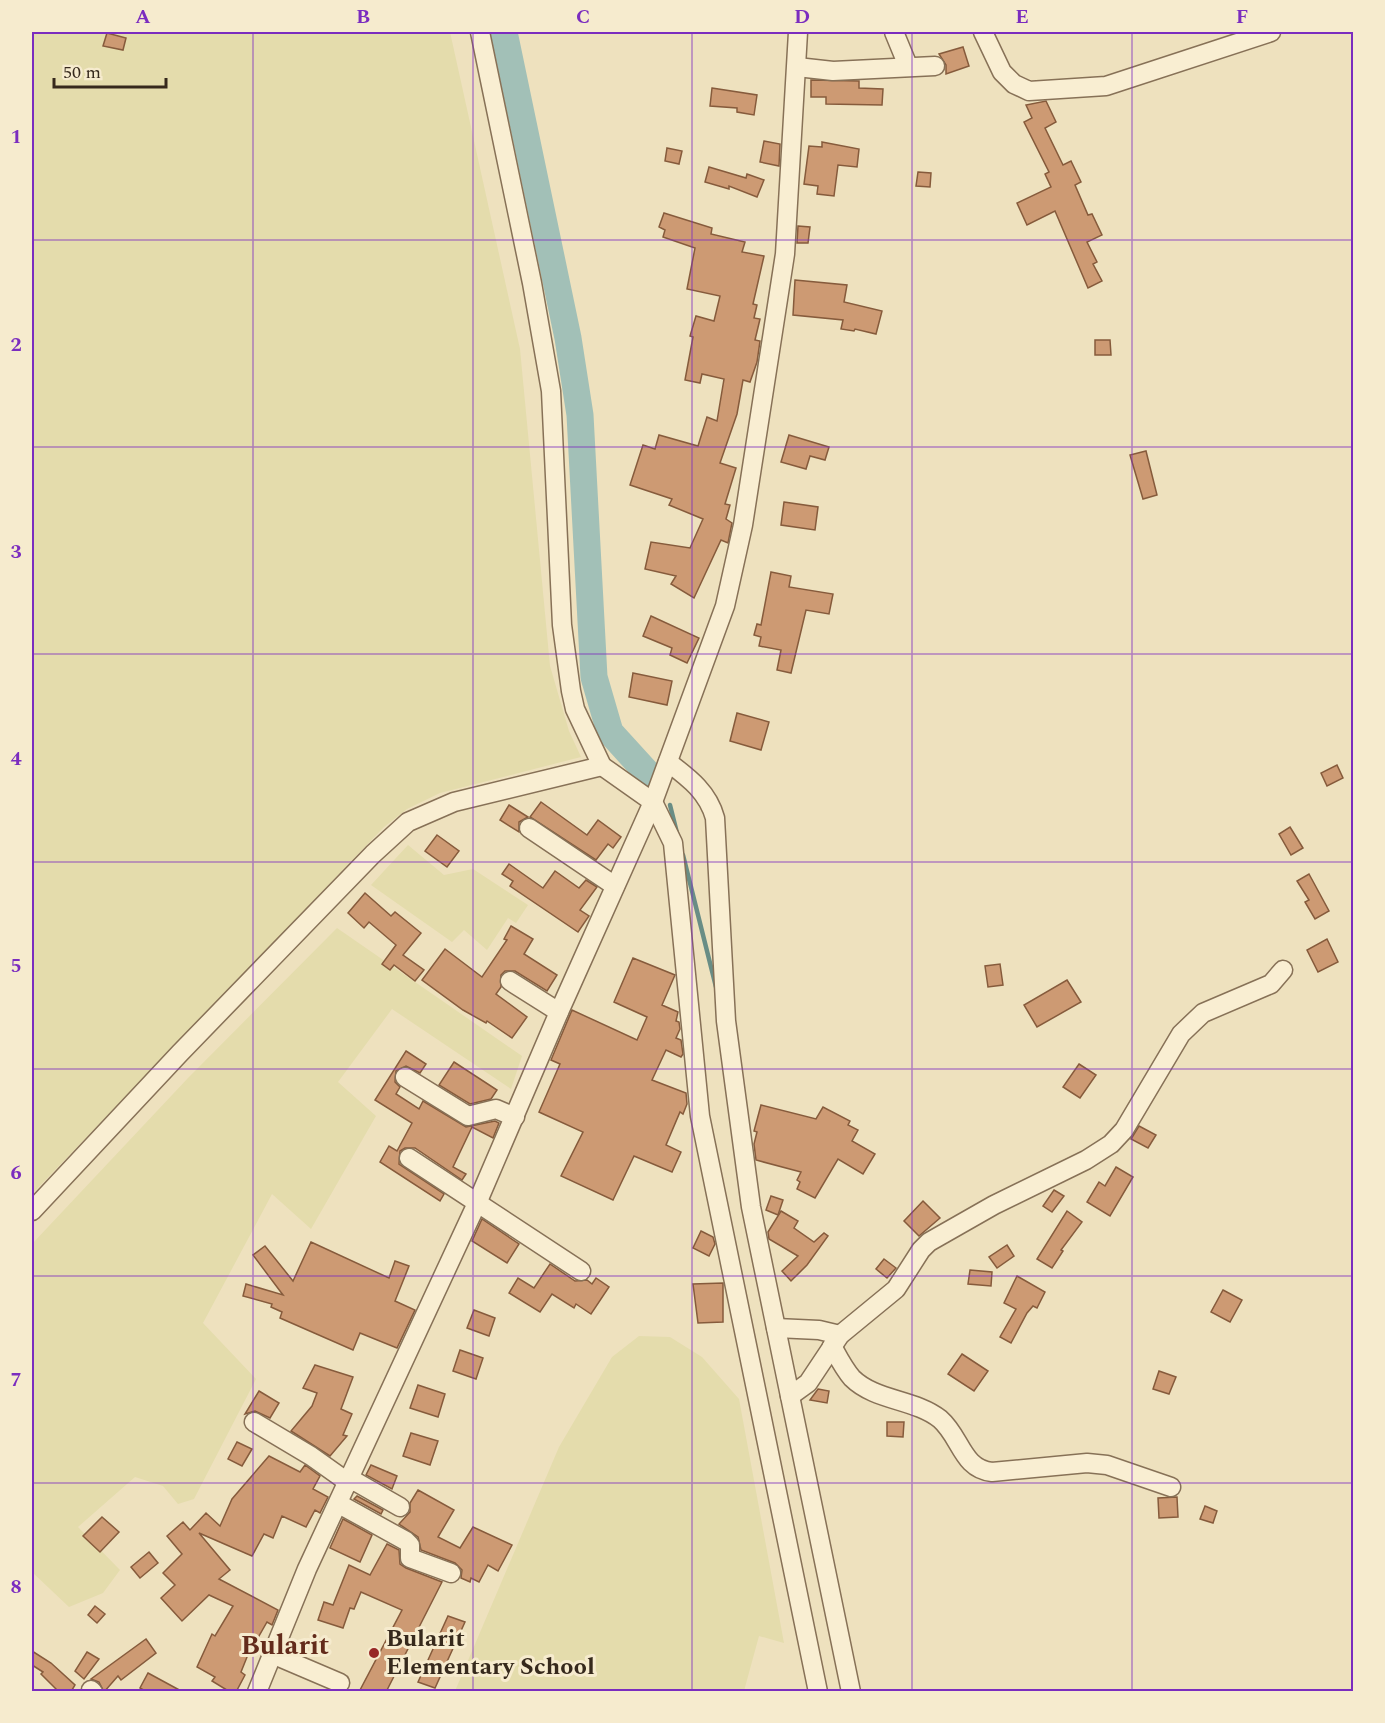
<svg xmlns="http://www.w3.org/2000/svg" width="1385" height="1723" viewBox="0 0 1385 1723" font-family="Spectral,serif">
	<rect width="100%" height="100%" fill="#eee1be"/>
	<!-- farmland -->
	<g fill="#e4dcac">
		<path d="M32,32h418l70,317 30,317 19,65 12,26 -141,36 -33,16 -23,18 -352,367z"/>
		<path d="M408,845l36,30 29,-6 55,36 -12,18 -8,-5 -21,32 -23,-20 -12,12 -81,-57z"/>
		<path d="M337,928l185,128 -11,33 -119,-80 -54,73 38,34 -65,113 -39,-35 -69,129 53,56 -62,120 -16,5 -15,-18 -28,-9 -57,50 42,43 -17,23 -34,14 -37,-35v-328l156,-166z"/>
		<path d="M639,1336l31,1 32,20 37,42 45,244 -25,-7 -15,55h-289l104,-244 53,-90z"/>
	</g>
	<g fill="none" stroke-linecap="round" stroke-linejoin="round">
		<!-- stream -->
		<g stroke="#698d85" stroke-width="4.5">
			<path d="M670,805l7,28"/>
			<path d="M683,855l33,132"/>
		</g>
		<!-- river -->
		<path stroke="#a2c0b7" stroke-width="27" d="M504,32l64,306 12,77 14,262 16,55 40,44"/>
	</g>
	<!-- building -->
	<g fill="#cd9a73" stroke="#865b3c" stroke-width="1.5">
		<path d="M107,33l19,5 -3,12 -20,-4z"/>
		<path d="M963,47l6,19 -23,8v-9l-7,-11z"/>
		<path d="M811,80l48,1v7l24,1 -1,16 -56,-1v-7h-15z"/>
		<path d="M712,88l45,7 -3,20 -17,-3v-4l-27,-2z"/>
		<path d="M1046,101l10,21 -11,6 18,37 8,-4 10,21 -6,3 13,30 4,-1 10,21 -15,7 10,20 -4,2 9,17 -14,7 -33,-77 -28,14 -10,-22 34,-16 -6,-13 4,-2 -25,-50 8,-4 -6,-13z"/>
		<path d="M764,141l16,3 -1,22 -19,-4z"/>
		<path d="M822,142l37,7 -2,18 -19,-2 -4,31 -17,-2 1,-8 -14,-2 5,-38 13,1z"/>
		<path d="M667,148l15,3 -3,13 -14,-3z"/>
		<path d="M709,167l37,11 1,-4 17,6 -7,17 -28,-11v3l-24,-7z"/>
		<path d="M918,172l13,1 -1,14 -14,-1z"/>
		<path d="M664,213l48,15 -1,6 34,8 -3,10 22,4 -11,48 4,1 -3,13 6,1 -5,21 5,1 -3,21 -7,20 -7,-2 -6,34 -17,49 16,5 -11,36 5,1 -4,14 6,4 -4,20 -7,-3 -27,58 -23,-14 5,-8 -31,-7 6,-27 39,6 13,-29 -34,-14 3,-6 -42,-14 13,-40 12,4 4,-14 39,11 9,-29 10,4 7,-42 -22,-5 -2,9 -15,-3 8,-43 -3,-1 6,-20 18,5 6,-25 -33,-7 8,-41 -32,-11 2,-7 -6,-3z"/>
		<path d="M798,226l12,1 -2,16h-11z"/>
		<path d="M795,280l52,5 -3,17 38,9 -6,23 -21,-5 -1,2 -13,-2 2,-9 -50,-5z"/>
		<path d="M1095,340h15l1,15h-16z"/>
		<path d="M789,435l40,12 -4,13 -15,-4 -4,13 -25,-7z"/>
		<path d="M1146,451l11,44 -14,4 -13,-44z"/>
		<path d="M784,502l34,5 -3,23 -34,-5z"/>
		<path d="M771,572l20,4 -2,11 44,7 -4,20 -23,-4 -15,63 -14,-3 4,-20 -22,-4 2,-9 -7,-2 3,-11 4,1z"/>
		<path d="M651,616l48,22 -12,25 -17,-8 2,-7 -29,-12z"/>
		<path d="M633,673l39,8 -5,24 -38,-8z"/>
		<path d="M737,713l32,9 -8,28 -31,-9z"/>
		<path d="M1337,765l6,13 -16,8 -6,-13z"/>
		<path d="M541,802l46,33 11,-15 23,17 -8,11 -5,-4 -12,16 -66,-43z"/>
		<path d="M509,805l19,12 -9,5v10l-19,-12z"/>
		<path d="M1290,827l13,21 -12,7 -12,-21z"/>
		<path d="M437,835l22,16 -12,16 -22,-16z"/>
		<path d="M509,864l34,24 12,-17 24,17 7,-8 11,7 -17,23 9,6 -11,16 -68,-46 3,-5 -11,-7z"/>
		<path d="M1309,874l20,37 -14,8 -10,-17 4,-2 -12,-19z"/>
		<path d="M365,893l26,23 4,-4 26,21 -18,22 21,15 -9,11 -21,-16 -4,5 -8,-6 14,-19 -27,-23 -5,6 -16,-15z"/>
		<path d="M511,926l22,13 -9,15 33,21 -10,16 -32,-20h-10l-4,4v12l-5,7 31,23 -15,21 -25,-17 -1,2 -23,-13 -41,-30 23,-31 37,28 25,-37 -3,-1z"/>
		<path d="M1327,939l11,23 -20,10 -11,-22z"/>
		<path d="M633,958l42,17 -13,30 16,7 -2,9 3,1 1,7 -4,9 5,2 2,14 -2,3 -15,-7 -14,30 34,13 1,11 -4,10 -3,-2 -14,33 15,7 -9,20 -38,-16 -21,44 -52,-24 22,-44 -44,-20 21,-48 -9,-4 21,-50 65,30 10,-23 -33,-15z"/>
		<path d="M1000,964l3,21 -15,2 -3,-21z"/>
		<path d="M1067,980l14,22 -44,25 -13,-22z"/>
		<path d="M406,1051l20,13 -6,9 -14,-7 -10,5 -1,11 5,5 -4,7 23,15 4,-8 43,26 29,-6 4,2 -6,15 -21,-11 -19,40 13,7 -4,6 -47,-32h-10l-5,3 -1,13 45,30 -4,7 -60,-39 9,-16 8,5 15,-28 -37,-23z"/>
		<path d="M454,1062l43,28 -6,9 -21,5 -31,-19z"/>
		<path d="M1079,1064l17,11 -16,23 -17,-11z"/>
		<path d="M761,1105l55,14 7,-12 27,14 -2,4 10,5 -6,11 23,13 -12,20 -25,-15 -23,39 -18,-9 3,-7 -3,-2 4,-8 -45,-12 -2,-16 3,-12 -3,-1z"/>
		<path d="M1139,1126l17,9 -8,13 -17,-9z"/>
		<path d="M1116,1167l17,10 -23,39 -23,-14 12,-20 6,4z"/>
		<path d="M1054,1190l10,6 -12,16 -9,-6z"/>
		<path d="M771,1196l12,4 -5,15 -12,-5z"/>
		<path d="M923,1201l17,17 -21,18 -15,-15z"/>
		<path d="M781,1211l17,10 -4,7 20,14 10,-9 4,3 -21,29 -16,16 -9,-10 16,-15 -29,-17 -1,-7z"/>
		<path d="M1067,1211l15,11 -21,28 2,1 -11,17 -15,-9z"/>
		<path d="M482,1219l37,25 -12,19 -35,-22z"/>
		<path d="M701,1231l12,6 2,7 -6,12 -16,-8z"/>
		<path d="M311,1242l78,36 6,-17 14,5 -14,35 20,9 -18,38 -37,-15 -7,17 -73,-32 2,-6 -11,-5 1,-3 -29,-8 3,-12 37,11 -30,-40 12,-9 28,35z"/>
		<path d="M1007,1245l7,11 -17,12 -8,-11z"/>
		<path d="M884,1259l12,9 -9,10 -11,-9z"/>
		<path d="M550,1264l25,17 12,-1 5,4 4,-6 13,9 -18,27 -15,-10 -2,4 -22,-14 -12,18 -31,-19 9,-15 16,10z"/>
		<path d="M970,1270l22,2 -1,14 -23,-2z"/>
		<path d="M1017,1276l28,16 -8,16 -4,-2 -6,7 -16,30 -11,-6 16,-28 -12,-6z"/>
		<path d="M723,1283v39l-25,1 -5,-39z"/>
		<path d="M1223,1290l19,10 -12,22 -19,-10z"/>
		<path d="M474,1310l21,8 -6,18 -22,-8z"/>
		<path d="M460,1350l23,8 -7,21 -23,-8z"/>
		<path d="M962,1354l26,17 -14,20 -26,-17z"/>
		<path d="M315,1365l38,12 -12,32 11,5 -9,21 4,1 -17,20 -39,-25 21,-25 5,-13 -14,-5z"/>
		<path d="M1159,1371l17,6 -7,17 -16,-5z"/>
		<path d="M418,1385l27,9 -7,23 -28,-9z"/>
		<path d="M818,1389l11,2 -2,12 -17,-3z"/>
		<path d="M259,1391l20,12 -9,15 -15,-7 -10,3z"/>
		<path d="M887,1422h17l-1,15 -16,-1z"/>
		<path d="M411,1433l27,8 -8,24 -27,-9z"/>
		<path d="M237,1442l15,7 -10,17 -14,-7z"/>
		<path d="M269,1456l31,16 5,-7 15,11 -7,13 15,8 -8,16 -5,-3 -9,17 -24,-11 -9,22 -9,-4 -12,22 -53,-23 31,37 -11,9 59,31 -6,15 -5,-3 -20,35 -6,15 4,3 -9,17h-6l-18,-11 3,-4 -18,-10 15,-33 3,2 18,-30 -24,-11 -27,26 -21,-23 14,-13 -12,-12 19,-19 -15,-18 16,-14 7,8 16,-17 14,13 12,-27z"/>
		<path d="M371,1465l26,11 -5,13 -26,-14z"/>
		<path d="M418,1490l36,20 -16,27 22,11 13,-21 39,18 -14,26 -10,-6 -9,17 -8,-4 -1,4 -9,-4 1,-8 -7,-7 -34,-13 -3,-13 -19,-13 11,-12v-9z"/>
		<path d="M357,1496l26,14 -2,4 -27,-15z"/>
		<path d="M1177,1497l1,20 -19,1 -1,-20z"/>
		<path d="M1205,1506l12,5 -4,12 -13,-4z"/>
		<path d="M102,1517l17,15 -19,20 -17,-16z"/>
		<path d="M343,1519l29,16 -12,27 -30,-14z"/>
		<path d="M387,1544l12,6 1,14 6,4 36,14 -56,110h-27l43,-82 -41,-18 -7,17 -4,-1 -7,20 -25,-8 6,-18 9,3 16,-40 21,10z"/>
		<path d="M149,1552l9,11 -18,15 -9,-11z"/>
		<path d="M95,1606l10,8 -8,9 -9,-8z"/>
		<path d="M448,1616l17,6 -30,66 -17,-6z"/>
		<path d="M146,1639l10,14 -35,27 -3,-4 -14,16 -5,-10 -8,-3z"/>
		<path d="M32,1651l19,12 24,22 -3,5 -13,2 -18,-18 2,-2 -11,-7z"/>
		<path d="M87,1652l12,7 -15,20 -9,-8z"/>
		<path d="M148,1673l35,19h-36l-7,-4z"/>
	</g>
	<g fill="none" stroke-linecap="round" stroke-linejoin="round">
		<!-- minor casing -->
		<g stroke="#877157" stroke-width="21">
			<g id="minor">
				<path d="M480,32l52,251 19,108 11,234 9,66 4,18 27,57 51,36 20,41 27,273 118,576"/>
				<path d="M894,32l14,34"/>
				<path d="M983,32l19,40 12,12 15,7 77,-5 165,-54"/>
				<path d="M797,67l36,4 102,-5"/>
				<path d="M668,762c21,16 40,30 47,56l11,203 25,186 100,485"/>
				<path d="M529,828l86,58"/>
				<path d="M510,981l49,31"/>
				<path d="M405,1077l63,39 28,-7 19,8"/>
				<path d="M409,1158l172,113"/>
				<path d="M32,1211l148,-158 193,-199 35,-32 46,-20 148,-36"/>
				<path d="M776,1328l43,2 21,5"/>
				<path d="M832,1346c6,11 12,23 20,32 23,23 63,21 88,41 21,18 22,50 52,53l95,-9 20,2 64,22"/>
				<path d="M790,1396l18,-13 32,-48 56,-46 25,-39 8,-8 65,-37 92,-45 25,-16 13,-14 57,-96 22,-21 68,-29 12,-14"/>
				<path d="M254,1422l57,34 38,27"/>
				<path d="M351,1479l49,28"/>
				<path d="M339,1504l67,37 4,4v13l41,15"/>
				<path d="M272,1654l68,29"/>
				<path d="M91,1690l2,2"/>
				<path d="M257,1692l50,-123 171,-368 81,-189 94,-210 72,-196 18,-81 42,-271 13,-222"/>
			</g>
		</g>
		<!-- minor -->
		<use href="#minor" stroke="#f9eed2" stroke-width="18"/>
	</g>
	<!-- grid -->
	<path fill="none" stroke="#7b2cbf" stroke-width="1.5" stroke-opacity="0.55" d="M253,32v1660M473,32v1660M692,32v1660M912,32v1660M1132,32v1660M32,240h1322M32,447h1322M32,654h1322M32,862h1322M32,1069h1322M32,1276h1322M32,1483h1322"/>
	<!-- markers -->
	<circle fill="#972726" stroke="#f6ebce" stroke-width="2" cx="374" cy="1653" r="6"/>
	<g text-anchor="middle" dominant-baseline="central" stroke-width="6" stroke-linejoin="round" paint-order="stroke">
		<!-- poi labels -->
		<g font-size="24" font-weight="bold" fill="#36291c" stroke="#f6ebce" text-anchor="start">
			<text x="386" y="1639">Bularit<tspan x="386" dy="28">Elementary School</tspan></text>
		</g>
		<!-- quarter labels -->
		<g font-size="27" font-weight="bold" fill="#632b1b" stroke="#f6ebce">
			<text x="285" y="1646">Bularit</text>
		</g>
	</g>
	<!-- border -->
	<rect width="1385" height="1723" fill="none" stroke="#f6ebce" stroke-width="66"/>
	<!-- scale -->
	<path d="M54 78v9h112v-9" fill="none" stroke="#36291c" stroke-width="3"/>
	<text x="63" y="78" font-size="18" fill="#36291c" stroke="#f6ebce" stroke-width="4.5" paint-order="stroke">50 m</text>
	<rect x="33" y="33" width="1319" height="1657" fill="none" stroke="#7b2cbf" stroke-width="2"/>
	<g font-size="20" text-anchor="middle" font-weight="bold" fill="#7b2cbf">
		<text x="143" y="23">A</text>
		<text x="363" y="23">B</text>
		<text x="583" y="23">C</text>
		<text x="802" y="23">D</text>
		<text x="1022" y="23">E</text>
		<text x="1242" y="23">F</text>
		<text x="16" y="143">1</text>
		<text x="16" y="351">2</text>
		<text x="16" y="558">3</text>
		<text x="16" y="765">4</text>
		<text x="16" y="972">5</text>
		<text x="16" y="1179">6</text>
		<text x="16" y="1386">7</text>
		<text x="16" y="1593">8</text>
	</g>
</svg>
